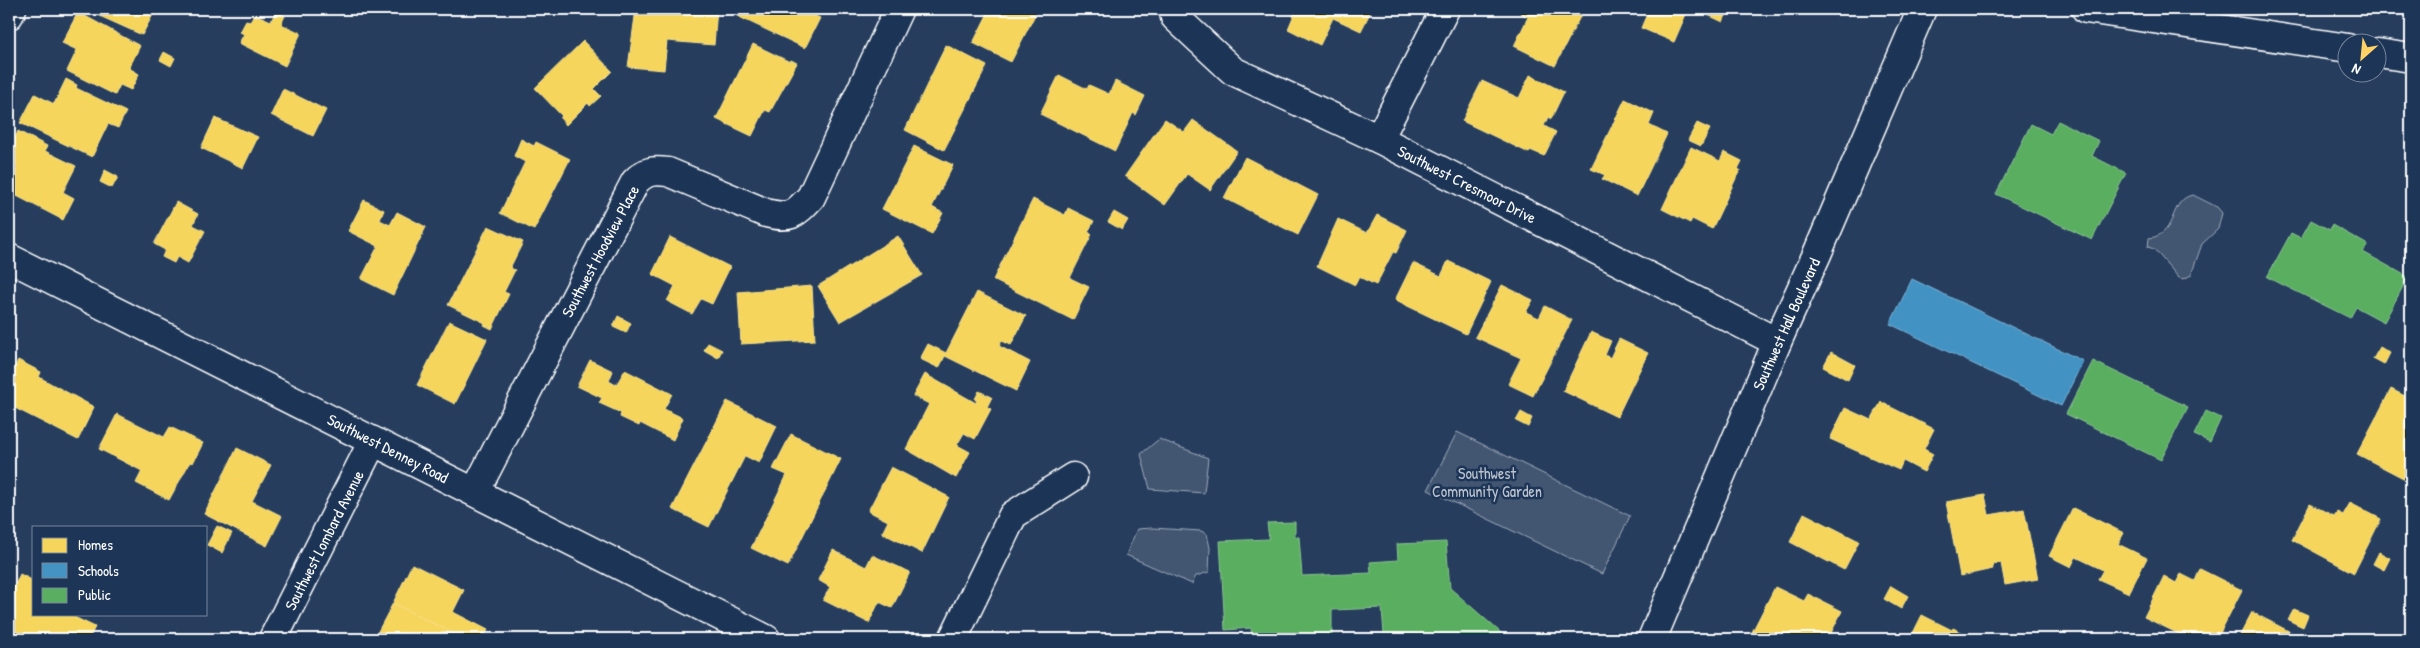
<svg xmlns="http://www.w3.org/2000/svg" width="2420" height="648" viewBox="0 0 2420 648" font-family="'Patrick Hand',sans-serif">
	<rect width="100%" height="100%" fill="#263d5e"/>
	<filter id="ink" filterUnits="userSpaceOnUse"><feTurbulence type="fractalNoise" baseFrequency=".02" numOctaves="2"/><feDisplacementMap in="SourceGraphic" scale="10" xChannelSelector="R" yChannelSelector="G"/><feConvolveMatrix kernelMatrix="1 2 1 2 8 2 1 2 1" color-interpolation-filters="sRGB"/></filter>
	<g filter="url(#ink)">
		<!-- green -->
		<g fill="#425672" stroke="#a0aab8">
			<path d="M2193,195l24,12 5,6 -4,16 -16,15 -11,31 -7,4 -5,-1 -25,-29 -6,-2 1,-9c30,-3 19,-39 44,-43z"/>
			<path d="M1457,432l173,84 -28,58 -174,-84z"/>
			<path d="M1159,439l49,19 -4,35 -54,-4 -9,-35z"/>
			<path d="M1152,528l49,3 6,3 3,14 -1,24 -13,4 -4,8 -66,-29 11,-26z"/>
		</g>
		<!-- homes -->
		<g fill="#f6d55c" stroke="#f9e28d">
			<path d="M84,9h72l-14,26z"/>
			<path d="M636,9h81l-3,36 -47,-4 -3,29 -36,-3z"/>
			<path d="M740,9h66l-1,2 15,7 -15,30 -68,-32z"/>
			<path d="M990,9h48l-27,53 -38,-19z"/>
			<path d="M1307,9h65l-11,22 -28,-13 -13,27 -32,-16 8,-19 9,4z"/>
			<path d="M1522,9h62l-29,57 -41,-20 14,-29 -8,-4z"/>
			<path d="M1649,9h31l7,3 -13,30 -33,-14z"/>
			<path d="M1695,9h34l-6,13z"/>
			<path d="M276,11l9,5 -4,8 20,9 -16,33 -46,-23 5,-9 -4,-2 6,-11 4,1 5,-8 16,7z"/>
			<path d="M78,12l62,34 -11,22 10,6 -8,16 -11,-5 -5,10 -48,-24 10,-21 -15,-7z"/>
			<path d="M583,41l29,30 -18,18 7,7 -11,10 -2,-3 -22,22 -6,-7 2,-2 -27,-28z"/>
			<path d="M753,44l37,18 1,-2 6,3 -27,49 -5,-2 -13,26 -36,-17z"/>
			<path d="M946,45l41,21 -43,84 -39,-20z"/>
			<path d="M164,52l11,6 -4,8 -11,-6z"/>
			<path d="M1059,75l28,14 2,-4 20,9 6,-13 30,15 -9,19 -3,-2 -18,38 -75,-37z"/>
			<path d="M1530,75l34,17 -13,27 -3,-2 -4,9 12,6 -12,24 -14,-6 -1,3 -67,-32 20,-40 37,17z"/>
			<path d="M66,79l11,6 -1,3 50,24 -8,16 -10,-4 -16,33 -72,-34 15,-29 19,10z"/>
			<path d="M283,89l43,21 -13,26 -42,-21z"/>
			<path d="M1625,99l29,14 -5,12 18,9 -30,62 -35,-17 3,-4 -14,-6z"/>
			<path d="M215,118l43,19 -15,31 -42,-20z"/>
			<path d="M1165,119l19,13 9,-12 44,31 -27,39 -23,-16 -22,31 -40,-29z"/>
			<path d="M1697,123l13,6 -9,17 -13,-6z"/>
			<path d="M18,131l29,15 -2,5 31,15 -13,26 11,6 -11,22 -54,-28v-9l8,-16 -8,-4v-13z"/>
			<path d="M521,139l13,7 2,-4 34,17 -36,71 -34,-17 25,-51 -11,-6z"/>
			<path d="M914,146l39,19 -21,42 11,6 -11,21 -50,-25z"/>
			<path d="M1691,147l29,14 4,-9 18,9 -4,8 2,1 -28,59 -20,-10 -2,4 -28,-14z"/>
			<path d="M1245,157l73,38 -20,40 -74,-37z"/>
			<path d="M105,170l13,7 -6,11 -12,-6z"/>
			<path d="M1033,199l32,16 3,-7 26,13 -6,11 4,2 -22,44 19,9 -16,33 -80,-40z"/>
			<path d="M364,200l20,10 -4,10 10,5 7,-13 29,15 -33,68 -32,-16 17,-33 -30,-15z"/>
			<path d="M176,202l22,12 -5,11 12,6 -17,32 -11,-6 -3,6 -12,-6 3,-7 -11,-6z"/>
			<path d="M1114,212l14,8 -6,10 -14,-8z"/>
			<path d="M1377,215l30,15 -11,23 -3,-1 -17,33 -17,-8 -4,8 -38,-19 21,-47 29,14z"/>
			<path d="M488,226l35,16 -13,26 5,2 -11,22 5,2 -17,35 -8,-4 1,-2 -37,-18z"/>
			<path d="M898,236l24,39 -82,47 -22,-36z"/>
			<path d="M670,237l60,30 -18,37 -11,-5 -9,15 -25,-13 8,-15 -23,-12z"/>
			<path d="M1448,261l43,21 -25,52 -71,-34 18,-37 28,13z"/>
			<path d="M1502,285l31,15 -7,12 13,6 6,-12 27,14 -39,76 -25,-12 13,-26 -46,-21z"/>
			<path d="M812,286l3,54 -74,4 -3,-52z"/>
			<path d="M977,292l49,24 -15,29 -9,-4 -3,5 31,16 -14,29 -71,-35 -6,12 -19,-9 8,-15 18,9z"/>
			<path d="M618,316l13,7 -5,10 -13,-6z"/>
			<path d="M449,321l38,18 -32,65 -38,-19z"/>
			<path d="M1591,332l20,9 -6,14 5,3 9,-19 29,14 -31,64 -54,-26z"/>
			<path d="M708,343l14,7 -4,8 -14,-8z"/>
			<path d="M2380,347l10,6 -6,12 -11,-6z"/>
			<path d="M1831,352l24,13 -7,15 -25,-13z"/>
			<path d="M18,360l23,12 -2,5 55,30 -16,33 -69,-35v-26z"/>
			<path d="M590,360l23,11 -4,10 7,4 9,-15 47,24 -8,15 19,9 -10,22 -33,-17 -1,3 -19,-9 1,-4 -22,-10 3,-5 -25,-12z"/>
			<path d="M925,374l51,29 1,-1 -2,-3 4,-8 13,6 -5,10 4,2 -16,30 -11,-6 -7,12 13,7 -14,26 -50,-29 23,-45 -16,-8z"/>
			<path d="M2391,389l20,10v77l-2,5 -52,-27z"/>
			<path d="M727,401l50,25 -18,37 -14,-7 -36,71 -37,-18z"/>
			<path d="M1881,402l53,27 -10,20 9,5 -9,18 -21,-11 -4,9 -69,-31 15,-31 26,12z"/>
			<path d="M1521,412l11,6 -4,9 -12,-6z"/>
			<path d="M117,414l47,23 6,-10 33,16 -10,20 -3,-1 -21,38 -33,-17 6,-12 -43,-22z"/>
			<path d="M791,434l50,25 -53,107 -37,-18 36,-73 -14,-6z"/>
			<path d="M237,448l34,17 -19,36 30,15 -15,30 -63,-32z"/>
			<path d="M891,467l58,30 -27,56 -40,-20 6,-12 -20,-10z"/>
			<path d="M1985,495l4,20 35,-6 14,70 -33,6 -4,-22 -9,1 1,5 -33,7 -14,-74z"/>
			<path d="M2350,503l31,16 -27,54 -62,-33 18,-36 24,12 3,-4 6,3z"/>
			<path d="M2073,508l51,25 -6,11 29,14 -18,35 -31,-14 5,-9 -27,-13 -5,10 -22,-11z"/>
			<path d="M1804,513l55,28 -15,29 -54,-28z"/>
			<path d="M217,526l15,7 -10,20 -15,-8z"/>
			<path d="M833,550l33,17 6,-12 38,17 -18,36 -13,-6 -10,21 -46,-23 7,-13 -12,-7z"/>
			<path d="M2379,552l11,6 -6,12 -11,-6z"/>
			<path d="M412,564l52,26 -11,22 35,18 -5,9h-19l-71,-36z"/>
			<path d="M2200,569l42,21 -25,49h-39l3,-4 -37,-18 20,-41 12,7 5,-9 14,7z"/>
			<path d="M20,574l14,7v33h34l27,13 -6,12h-80v-41z"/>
			<path d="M1891,586l17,10 -7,13 -17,-10z"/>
			<path d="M1775,587l29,14 4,-7 34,17 -14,28h-73l-5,-3z"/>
			<path d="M393,603l71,36h-90z"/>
			<path d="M2294,609l14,6 -5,12 -15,-7z"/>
			<path d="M2252,612l52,27h-66z"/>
			<path d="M1922,615l30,15 1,-2 21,10 -64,1z"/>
		</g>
		<!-- schools -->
		<path fill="#4393c3" stroke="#7bb3d5" d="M1912,279l171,82 -22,45 -171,-82z"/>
		<!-- public -->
		<g fill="#5aae61" stroke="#8cc690" fill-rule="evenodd">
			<path d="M2058,121l41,20 -7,15 34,17 -34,67 -96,-46 35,-70 20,10z"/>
			<path d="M2311,220l19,10 2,-5 36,20 -5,7 45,25 -24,45 -28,-15 -6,11 -83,-41 24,-44 10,5z"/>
			<path d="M2093,361l95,46 -27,53 -95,-46z"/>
			<path d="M2206,411l15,7 -11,24 -16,-7z"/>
			<path d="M1295,522v15h4l3,39 69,-3 -1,-11 28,-2 -1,-16 49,-2 4,46 58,51h-256l-1,-11 -26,2 -5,-89 49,-2 -2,-16zM1382,608l2,26 -52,2v-26z"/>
		</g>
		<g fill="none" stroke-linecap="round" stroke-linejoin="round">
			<!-- minor casing -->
			<g stroke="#fff" stroke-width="31">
				<g id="minor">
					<path d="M1173,9l2,8 58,54 146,68 398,203"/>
					<path d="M9,15l3,-6"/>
					<path d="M1379,139l66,-130"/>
					<path d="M475,492l160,-310c10,-11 18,-12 33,-10l98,41c25,6 28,2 45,-16l88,-188"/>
					<path d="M953,639l60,-124 60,-38"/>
				</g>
			</g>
			<!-- tertiary casing -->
			<g stroke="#fff" stroke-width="31">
				<g id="tertiary">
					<path d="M2086,9l262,39"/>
					<path d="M2378,53l33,5"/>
					<path d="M9,258l757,381"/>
					<path d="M273,639l100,-198"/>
				</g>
			</g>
			<!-- secondary casing -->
			<g stroke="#fff" stroke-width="31">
				<path id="secondary" d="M1652,639l125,-297 40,-88 105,-245"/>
			</g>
			<!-- minor -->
			<use href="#minor" stroke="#1d3557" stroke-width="28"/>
			<!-- tertiary -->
			<use href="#tertiary" stroke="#1d3557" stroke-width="28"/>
			<!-- secondary -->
			<use href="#secondary" stroke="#1d3557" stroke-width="28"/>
		</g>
	</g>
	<g text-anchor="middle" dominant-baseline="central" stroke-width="5" stroke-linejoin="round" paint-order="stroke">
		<!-- street labels -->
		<g font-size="16" fill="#fff" stroke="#1d3557">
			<text transform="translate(1467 184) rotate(27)">Southwest Cresmoor Drive</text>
			<text transform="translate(600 251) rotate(-62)">Southwest Hoodview Place</text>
			<text transform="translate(1786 324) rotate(-66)">Southwest Hall Boulevard</text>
			<text transform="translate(388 448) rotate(27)">Southwest Denney Road</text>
			<text transform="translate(324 540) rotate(-63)">Southwest Lombard Avenue</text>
		</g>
		<!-- park labels -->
		<g font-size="16" fill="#bdc4ce" stroke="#1d3557">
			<text x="1487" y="473">Southwest<tspan x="1487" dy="18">Community Garden</tspan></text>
		</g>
	</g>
	<!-- margin -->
	<rect width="2420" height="648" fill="none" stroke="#1d3557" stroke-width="30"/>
	<rect x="15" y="15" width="2390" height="618" fill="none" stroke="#fff" stroke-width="2" filter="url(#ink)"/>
	<!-- legend -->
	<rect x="32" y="526" width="175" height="90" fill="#1d3557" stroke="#77869a"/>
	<rect x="42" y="538" width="25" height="15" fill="#f6d55c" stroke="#77869a"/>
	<text x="78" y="550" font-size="15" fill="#ffffff">Homes</text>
	<rect x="42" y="563" width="25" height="15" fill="#4393c3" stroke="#77869a"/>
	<text x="78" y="576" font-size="15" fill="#ffffff">Schools</text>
	<rect x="42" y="588" width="25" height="15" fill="#5aae61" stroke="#77869a"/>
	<text x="78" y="600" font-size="15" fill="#ffffff">Public</text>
	<!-- north arrow -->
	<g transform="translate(2362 58) rotate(207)"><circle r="24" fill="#1d3557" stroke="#77869a"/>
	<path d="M0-4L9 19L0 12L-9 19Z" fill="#ffd166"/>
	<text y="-8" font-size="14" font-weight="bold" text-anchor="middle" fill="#ffffff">N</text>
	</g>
</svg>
